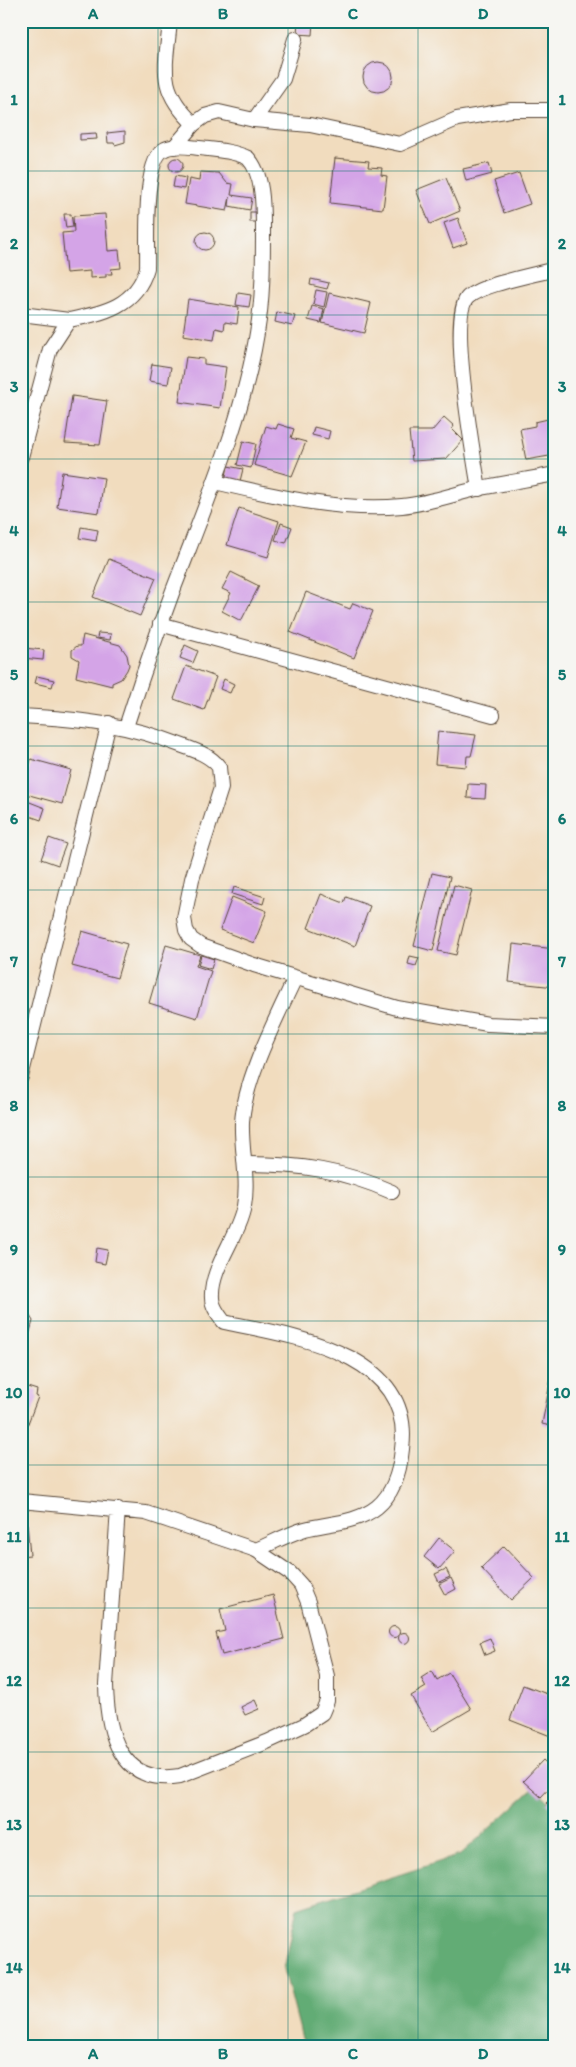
<svg xmlns="http://www.w3.org/2000/svg" width="576" height="2067" viewBox="0 0 576 2067" font-family="Itim,sans-serif">
	<rect width="100%" height="100%" fill="#f6f6f2"/>
	<filter id="ink" filterUnits="userSpaceOnUse"><feTurbulence type="fractalNoise" baseFrequency=".02" numOctaves="2"/><feDisplacementMap in="SourceGraphic" scale="10" xChannelSelector="R" yChannelSelector="G"/><feConvolveMatrix kernelMatrix="1 2 1 2 8 2 1 2 1" color-interpolation-filters="sRGB"/></filter>
	<filter id="wash" filterUnits="userSpaceOnUse"><feTurbulence type="fractalNoise" baseFrequency=".0096" numOctaves="4" result="noise"/><feDisplacementMap in="SourceGraphic" scale="20" xChannelSelector="R" yChannelSelector="G"/><feGaussianBlur stdDeviation="1.12" result="paint"/><feColorMatrix in="noise" values="0 0 0 0 0 0 0 0 0 0 0 0 0 0 0 0 0 1.4 0 .05"/><feComposite in="paint" operator="in"/></filter>
	<g filter="url(#wash)">
		<rect width="100%" height="100%" fill="#f1dcbe"/>
		<!-- forest -->
		<path fill="#62ac74" stroke="#4e6b49" d="M535,1787l20,22v237h-251l-20,-77 13,-61 163,-53z"/>
		<g id="blocks">
			<!-- building -->
			<g fill="#d4a4e7">
				<path d="M298,21h15l-1,14 -15,-1z"/>
				<circle cx="378" cy="77" r="15"/>
				<path d="M125,131v11l-10,3 -1,-2h-6l-1,-10z"/>
				<path d="M96,133l1,6 -17,1v-6z"/>
				<path d="M335,158l34,3 -1,6 14,1 -1,7 6,1 -4,33 -53,-6z"/>
				<circle cx="176" cy="165" r="7"/>
				<path d="M489,163l3,11 -26,7 -3,-12z"/>
				<path d="M200,172l19,1 8,10 6,1 -2,11 21,3 -2,12 -21,-4 1,-9 -3,14 -42,-7 4,-25 10,2z"/>
				<path d="M519,173l11,31 -26,9 -10,-32z"/>
				<path d="M175,176l11,2 -2,11 -11,-2z"/>
				<path d="M446,178l14,33 -30,13 -14,-34z"/>
				<path d="M28,204l1,13 -8,1v-13z"/>
				<rect x="250" y="212" width="6" height="10"/>
				<path d="M64,214h7l2,13 -7,1z"/>
				<path d="M105,214l3,37 11,-1 2,18 -10,1 1,5h-6v3l-16,1v-7l-24,2 -4,-40 12,-1 -1,-16z"/>
				<path d="M458,218l9,25 -14,5 -9,-25z"/>
				<circle cx="205" cy="241" r="9"/>
				<path d="M311,279l18,4 -2,6 -17,-4z"/>
				<path d="M316,290l11,2 -3,15 -11,-3z"/>
				<path d="M238,293l13,2 -2,12 -13,-2z"/>
				<path d="M329,293l42,10 -7,30 -42,-10z"/>
				<path d="M188,299l51,8 -2,17 -12,-2 -1,8 -8,-2 -2,12 -31,-5z"/>
				<path d="M312,306l12,3 -3,14 -13,-3z"/>
				<path d="M277,312l18,4 -3,10 -17,-4z"/>
				<path d="M186,357l18,2v5l22,3 -6,41 -41,-6z"/>
				<path d="M152,364l19,3 -3,17 -19,-3z"/>
				<path d="M72,396l35,5 -7,44 -35,-2z"/>
				<path d="M444,417l10,9 -2,3 11,11 -17,19 -34,2 -3,-30h23z"/>
				<path d="M548,419v4l7,-1v33l-29,5 -6,-31 15,-3v-4z"/>
				<path d="M278,424l16,5 -3,9 15,4 -14,34 -38,-11 12,-39 10,3z"/>
				<path d="M314,427l16,4 -2,8 -16,-4z"/>
				<path d="M243,441l13,3 -5,24 -14,-3z"/>
				<path d="M228,466l15,3 -4,16 -14,-4z"/>
				<path d="M62,472l42,6 -5,35 -42,-6z"/>
				<path d="M239,508l40,13 -11,36 -41,-12z"/>
				<path d="M281,523l11,4 -6,16 -11,-3z"/>
				<path d="M81,527l17,3 -2,11 -17,-3z"/>
				<path d="M109,559l47,19 -16,38 -47,-19z"/>
				<path d="M231,572l28,14 -18,35 -19,-10 9,-18 -9,-4z"/>
				<path d="M306,592l44,17 3,-6 20,8 -19,47 -64,-26z"/>
				<path d="M98,633l13,1 -1,6 -13,-2z"/>
				<path d="M83,635l37,10 7,10 2,10 -2,5 -6,9 -9,4v3l-36,-9 3,-17 -7,-4v-6l5,-4h4z"/>
				<path d="M185,645l13,6 -5,12 -13,-5z"/>
				<path d="M23,648l21,2 -1,10 -21,-2z"/>
				<path d="M186,666l30,11 -12,33 -30,-11z"/>
				<path d="M37,676l17,4 -2,7 -17,-4z"/>
				<path d="M224,679l10,5 -4,9 -10,-4z"/>
				<path d="M438,731l38,4 -5,21h-4l-1,11 -31,-3z"/>
				<path d="M31,759l40,11 -9,34 -40,-11z"/>
				<path d="M468,784l18,1 -1,14 -18,-1z"/>
				<path d="M22,799l23,9 -4,12 -20,-7z"/>
				<path d="M49,838l17,6 -8,21 -17,-6z"/>
				<path d="M432,873l18,4 -17,74 -19,-5z"/>
				<path d="M454,885l18,5 -16,65 -18,-4z"/>
				<path d="M234,887l31,10 -2,7 -31,-10z"/>
				<path d="M321,894l23,9 2,-6 24,9 -15,40 -47,-18z"/>
				<path d="M232,897l35,14 -13,32 -34,-13z"/>
				<path d="M82,931l45,13 -10,34 -45,-12z"/>
				<path d="M513,944l42,5v38l-46,-5z"/>
				<path d="M166,945l34,10 -4,11 15,5 -14,47 -48,-15z"/>
				<path d="M201,955l13,4 -3,10 -13,-4z"/>
				<path d="M410,956l9,2 -3,8 -8,-2z"/>
				<path d="M97,1248l11,2 -3,14 -10,-2z"/>
				<path d="M21,1311l7,2 5,8 -11,39z"/>
				<path d="M551,1378l4,1v48l-13,-3z"/>
				<path d="M21,1385l16,5 -1,6 2,1 -11,29 -6,-2z"/>
				<path d="M27,1523l3,32 -9,1v-32z"/>
				<path d="M439,1538l16,13 -16,18 -15,-12z"/>
				<path d="M504,1546l30,32 -23,22 -30,-32z"/>
				<path d="M446,1569l4,8 -11,5 -4,-8z"/>
				<path d="M451,1578l5,11 -11,6 -6,-11z"/>
				<path d="M273,1595l11,44 -62,16 -6,-22 9,-2 -5,-22z"/>
				<circle cx="394" cy="1632" r="5.5"/>
				<circle cx="404" cy="1638" r="5.5"/>
				<path d="M490,1638l5,13 -10,4 -5,-13z"/>
				<path d="M432,1671l5,9 12,-7 22,36 -39,23 -21,-36 15,-9 -5,-9z"/>
				<path d="M523,1685l32,12 -2,40 -43,-17z"/>
				<path d="M255,1700l4,9 -14,6 -4,-8z"/>
				<path d="M543,1760l12,11v11l-14,15 -18,-16z"/>
				<path d="M555,1794v17l-9,-8z"/>
			</g>
		</g>
	</g>
	<g filter="url(#ink)">
		<use href="#blocks" fill-opacity="0" stroke="#564536" stroke-width="1"/>
		<g fill="none" stroke-linecap="round" stroke-linejoin="round">
			<!-- minor casing -->
			<g stroke="#564536" stroke-width="16">
				<g id="minor">
					<path d="M170,21c-4,47 -14,67 24,103"/>
					<path d="M254,120l29,-41 12,-40"/>
					<path d="M174,147l20,-23 11,-8 14,-4 35,8 56,5 90,19 57,-25 54,-9h41"/>
					<path d="M21,314l48,6"/>
					<path d="M21,457l29,-108 19,-29c35,-7 67,-14 78,-52 1,-23 -5,-109 18,-119 10,-5 24,-2 34,-1 17,2 34,3 49,10 16,17 15,51 15,73 0,33 0,68 -6,102 -12,74 -41,146 -68,216 -23,58 -44,118 -63,178"/>
					<path d="M215,482c60,14 125,30 187,24 27,-3 52,-12 78,-18 25,-5 50,-9 75,-14"/>
					<path d="M479,489c-5,-31 -31,-174 -11,-192 15,-13 66,-22 87,-28"/>
					<path d="M160,624l333,91"/>
					<path d="M21,716c60,3 106,8 162,30 13,5 27,9 36,21l2,21 -29,91 -8,39 2,12 5,9 10,7 53,19 143,43 91,16 67,3"/>
					<path d="M21,1077l88,-354"/>
					<path d="M246,1164c53,0 97,6 146,28"/>
					<path d="M21,1501l125,12 110,37 34,23 11,12 7,17 19,74v25l-5,12 -18,12 -37,17 -87,34c-60,10 -73,-43 -74,-91l12,-176"/>
					<path d="M256,1550c16,-7 32,-16 49,-21 24,-6 52,-6 72,-22 17,-14 23,-37 25,-58 13,-96 -109,-113 -178,-127 -5,-7 -12,-15 -12,-24 -2,-30 27,-62 32,-92 5,-28 -3,-55 -2,-83 2,-43 35,-106 53,-145"/>
				</g>
			</g>
			<!-- minor -->
			<use href="#minor" stroke="#fff" stroke-width="14"/>
		</g>
	</g>
	<!-- grid -->
	<path fill="none" stroke="#0f766e" stroke-width="1" stroke-opacity="0.55" d="M158,21v2025M288,21v2025M418,21v2025M21,171h534M21,315h534M21,459h534M21,602h534M21,746h534M21,890h534M21,1034h534M21,1177h534M21,1321h534M21,1465h534M21,1608h534M21,1752h534M21,1896h534"/>
	<!-- margin -->
	<rect width="576" height="2067" fill="none" stroke="#f6f6f2" stroke-width="55"/>
	<rect x="28" y="28" width="520" height="2012" fill="none" stroke="#0f766e" stroke-width="2"/>
	<g font-size="16" text-anchor="middle" font-weight="bold" fill="#0f766e">
		<text x="93" y="19">A</text>
		<text x="223" y="19">B</text>
		<text x="353" y="19">C</text>
		<text x="483" y="19">D</text>
		<text x="14" y="105">1</text>
		<text x="562" y="105">1</text>
		<text x="14" y="249">2</text>
		<text x="562" y="249">2</text>
		<text x="14" y="392">3</text>
		<text x="562" y="392">3</text>
		<text x="14" y="536">4</text>
		<text x="562" y="536">4</text>
		<text x="14" y="680">5</text>
		<text x="562" y="680">5</text>
		<text x="14" y="824">6</text>
		<text x="562" y="824">6</text>
		<text x="14" y="967">7</text>
		<text x="562" y="967">7</text>
		<text x="14" y="1111">8</text>
		<text x="562" y="1111">8</text>
		<text x="14" y="1255">9</text>
		<text x="562" y="1255">9</text>
		<text x="14" y="1398">10</text>
		<text x="562" y="1398">10</text>
		<text x="14" y="1542">11</text>
		<text x="562" y="1542">11</text>
		<text x="14" y="1686">12</text>
		<text x="562" y="1686">12</text>
		<text x="14" y="1830">13</text>
		<text x="562" y="1830">13</text>
		<text x="14" y="1973">14</text>
		<text x="562" y="1973">14</text>
		<text x="93" y="2059">A</text>
		<text x="223" y="2059">B</text>
		<text x="353" y="2059">C</text>
		<text x="483" y="2059">D</text>
	</g>
</svg>
